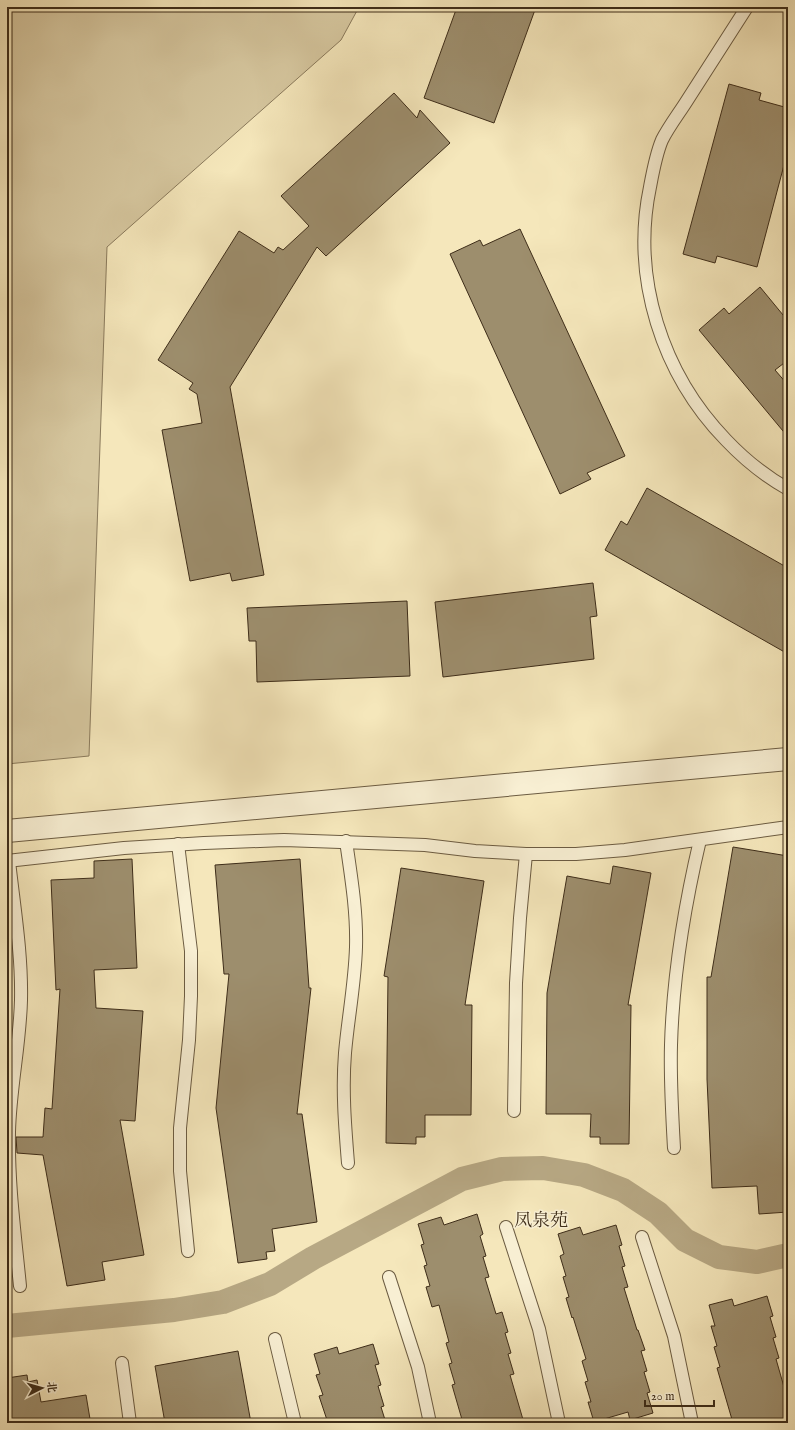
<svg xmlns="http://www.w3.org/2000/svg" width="795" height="1430" viewBox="0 0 795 1430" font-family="'IM FELL English','Noto Serif SC',serif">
	<rect width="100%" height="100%" fill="#f5e7bb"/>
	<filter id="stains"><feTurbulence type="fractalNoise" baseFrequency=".005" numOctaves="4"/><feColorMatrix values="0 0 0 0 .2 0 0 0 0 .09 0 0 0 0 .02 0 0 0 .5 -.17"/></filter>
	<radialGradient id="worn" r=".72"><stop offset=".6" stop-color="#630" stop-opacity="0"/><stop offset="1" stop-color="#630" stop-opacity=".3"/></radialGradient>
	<!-- green -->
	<path fill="#d6c79f" stroke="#8a7a5c" d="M7,7h352l-18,33 -234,207 -18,509 -82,8z"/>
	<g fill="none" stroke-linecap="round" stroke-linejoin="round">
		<!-- canal -->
		<path stroke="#b7a884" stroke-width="24" d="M7,1326l167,-16 49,-8 47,-18 43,-26 149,-79 40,-10 41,-1 41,7 39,15 35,23 27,27 34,17 38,5 31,-7"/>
	</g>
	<!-- building -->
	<g fill="#9d8e6d" stroke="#3e2d19">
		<path d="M457,7h79l-42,116 -70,-25z"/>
		<path d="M729,84l32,9 -2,7 29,8v42l-31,117 -40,-11 -2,7 -32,-9z"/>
		<path d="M394,93l23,25 3,-8 30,33 -124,113 -9,-9 -87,140 34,188 -32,6 -2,-8 -40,8 -28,-151 40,-7 -5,-29 -8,-5 4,-6 -35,-23 81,-129 35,22 4,-6 5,3 26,-24 -28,-30z"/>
		<path d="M520,229l105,227 -38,17 4,6 -31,15 -110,-240 30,-14 3,6z"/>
		<path d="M760,287l28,34v39l-13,10 13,15v52l-89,-107 25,-22 5,6z"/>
		<path d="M647,488l141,80v86l-183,-104 16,-29 6,4z"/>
		<path d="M593,583l4,33 -7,1 4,42 -151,18 -8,-75z"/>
		<path d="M407,601l3,75 -153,6 -1,-41h-7l-2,-33z"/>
		<path d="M733,847l55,9v356l-29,2 -2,-28 -45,2 -5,-109v-102h4z"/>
		<path d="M132,859l5,109 -43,2 2,38 47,3 -8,110 -15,-1 24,135 -42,7 3,18 -38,6 -24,-131 -26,-2 -1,-16h27l2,-29 7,1 8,-120 -4,1 -5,-110 43,-2v-17z"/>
		<path d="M300,859l9,129h2l-14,126h5l15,108 -45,7 3,22 -9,1 1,7 -29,4 -22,-155 13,-134h-5l-9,-109z"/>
		<path d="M613,866l38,7 -23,132h3l-2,139h-29v-7h-10l1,-23h-45l1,-121 20,-117 43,8z"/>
		<path d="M401,868l83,13 -19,124h7l-1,110h-46v22h-9v7l-30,-1 2,-166 -4,-1z"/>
		<path d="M477,1214l6,20 -3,2 6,20 -3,1 6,20 -4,1 11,36 6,-2 6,20 -3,1 6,20 -3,1 6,20 -4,1 14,48h-61l-11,-38 3,-1 -6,-20 3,-1 -6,-20 3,-1 -10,-37 -7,2 -6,-20 4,-1 -6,-20 3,-1 -6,-20 3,-1 -6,-20 23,-7 3,8z"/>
		<path d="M616,1225l6,20 -3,1 6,20 -3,1 6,20 -4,1 13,42h1l7,20 -4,1 6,20 -3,1 6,20 -3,1 6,20 -23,7 -2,-8 -34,10 -6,-20h3l-6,-20 3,-1 -6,-20 4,-2 -13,-42 -1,1 -6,-20 3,-1 -6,-20 3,-1 -6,-20 4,-2 -6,-20 22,-7 3,8z"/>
		<path d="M767,1296l6,20 -3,1 6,20 -3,1 6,20 -3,1 12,42v22h-55l-16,-55 3,-1 -6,-20 3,-1 -6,-20h4l-6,-21 23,-6 2,7z"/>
		<path d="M373,1344l6,20 -4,1 6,20 -3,1 6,20 -3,1 5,16h-58l-9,-27 4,-1 -7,-20 4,-1 -6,-20 23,-7 2,7z"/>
		<path d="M238,1351l13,72h-86l-10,-57z"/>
		<path d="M27,1375l1,7 9,-2 4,22 45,-7 4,24 -26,4h-57v-45z"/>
	</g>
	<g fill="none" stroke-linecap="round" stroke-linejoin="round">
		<!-- lane casing -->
		<g stroke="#6c5c42" stroke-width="14">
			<g id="lane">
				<path d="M747,7c-20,31 -39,61 -59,92 -8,13 -19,27 -26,41 -6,14 -9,31 -12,47 -19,91 12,187 76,253 18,19 39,36 62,49"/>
				<path d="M346,841c5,35 11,70 10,106 -1,36 -8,71 -11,106 -3,37 0,73 3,110"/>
				<path d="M178,844l13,107v45l-2,44 -9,88v43l8,80"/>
				<path d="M7,861l117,-13 80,-5 80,-3 141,5 50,6 51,3h50l49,-4 163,-23"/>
				<path d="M9,861c5,46 13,92 12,139 -1,44 -11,88 -12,132 -1,52 6,103 11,154"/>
				<path d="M514,1111l2,-128 4,-65 6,-64"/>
				<path d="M674,1148c-2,-35 -4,-69 -3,-103 2,-70 13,-137 29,-205"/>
				<path d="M506,1227l33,102 20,94"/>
				<path d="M642,1237l32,99 18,87"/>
				<path d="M389,1277l29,90 12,56"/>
				<path d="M275,1339l20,84"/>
				<path d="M122,1363l8,60"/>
			</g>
		</g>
		<!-- street casing -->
		<g stroke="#6c5c42" stroke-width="24">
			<path id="street" d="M7,831l781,-72"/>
		</g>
		<!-- lane -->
		<use href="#lane" stroke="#f8efd3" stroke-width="12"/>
		<!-- street -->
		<use href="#street" stroke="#f8efd3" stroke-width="22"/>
	</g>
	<g text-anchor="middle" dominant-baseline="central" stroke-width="3" stroke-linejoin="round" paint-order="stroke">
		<!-- quarter labels -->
		<g font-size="18" fill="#3e2d19" stroke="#f8efd3">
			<text x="541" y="1221">凤泉苑</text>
		</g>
	</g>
	<!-- margin -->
	<rect width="795" height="1430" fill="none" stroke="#f5e7bb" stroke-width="24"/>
	<rect x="8" y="8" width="779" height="1414" fill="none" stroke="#3e2d19" stroke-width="2"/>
	<rect x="12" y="12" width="771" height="1406" fill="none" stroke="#3e2d19"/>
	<!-- north arrow -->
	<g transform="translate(42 1388) rotate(84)" stroke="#f8efd3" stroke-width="3" paint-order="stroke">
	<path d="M0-3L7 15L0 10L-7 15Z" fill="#3e2d19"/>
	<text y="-6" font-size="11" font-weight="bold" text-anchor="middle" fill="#3e2d19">北</text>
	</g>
	<!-- scale -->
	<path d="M645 1400v6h69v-6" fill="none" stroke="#3e2d19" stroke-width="2"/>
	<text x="651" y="1400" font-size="12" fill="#3e2d19" stroke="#f8efd3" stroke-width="3" paint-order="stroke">20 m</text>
	<rect width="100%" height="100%" filter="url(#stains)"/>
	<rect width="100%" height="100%" fill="url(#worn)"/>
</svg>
